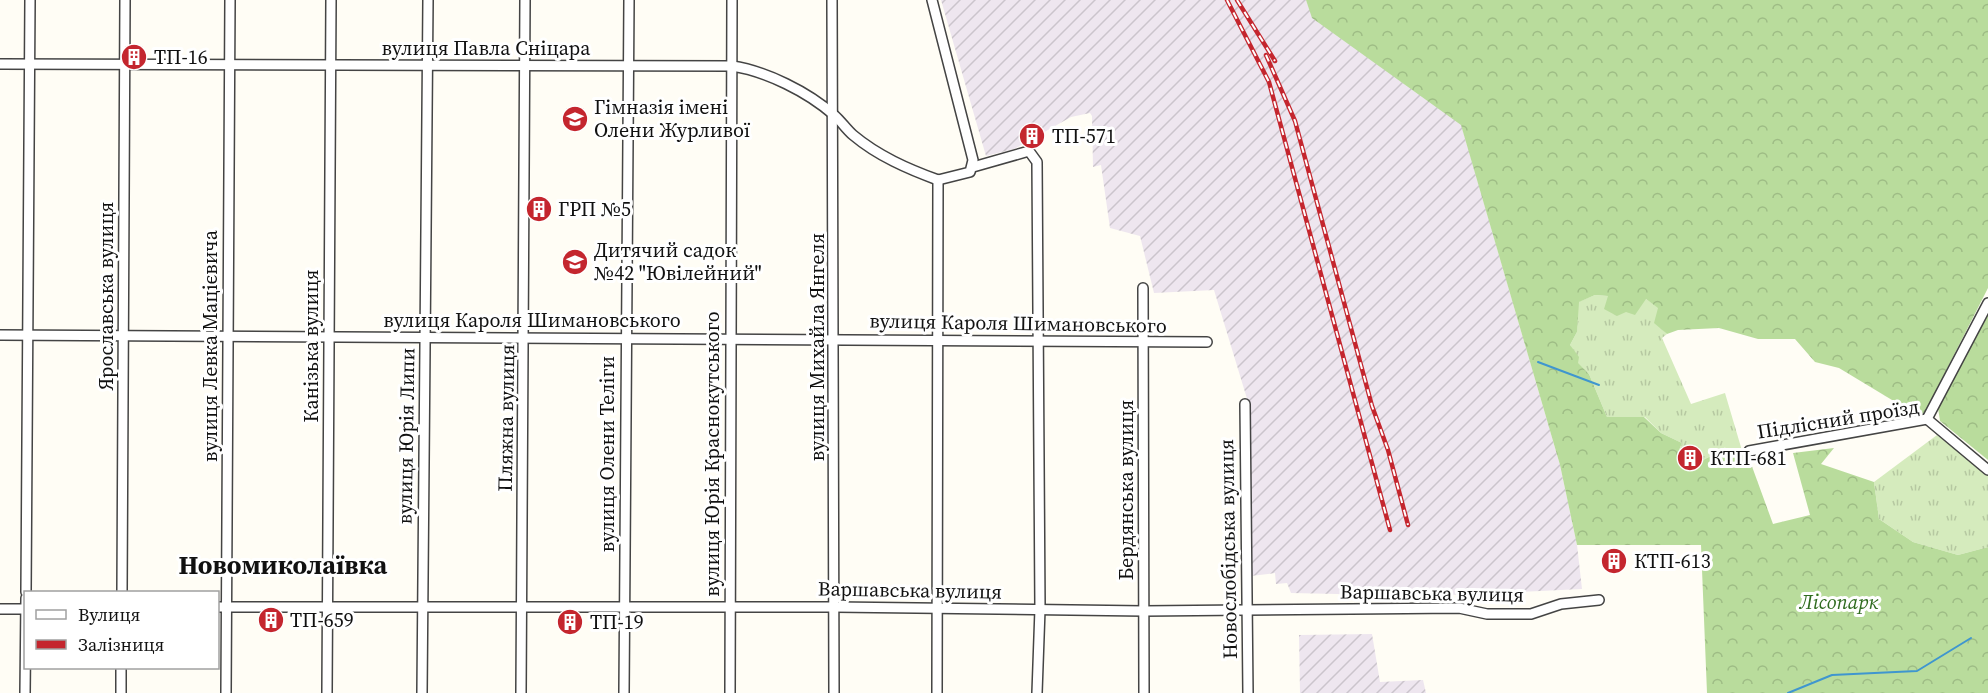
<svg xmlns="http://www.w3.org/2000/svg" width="1988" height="693" viewBox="0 0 1988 693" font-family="'Source Serif 4',serif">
	<defs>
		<pattern id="industrial-furrows" width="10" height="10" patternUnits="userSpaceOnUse" patternTransform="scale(1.5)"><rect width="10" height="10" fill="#eee6ef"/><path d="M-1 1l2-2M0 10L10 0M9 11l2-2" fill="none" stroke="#cbc4cc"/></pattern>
		<pattern id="grass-tufts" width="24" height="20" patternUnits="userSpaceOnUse" patternTransform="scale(1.5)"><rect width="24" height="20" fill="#d5ebbd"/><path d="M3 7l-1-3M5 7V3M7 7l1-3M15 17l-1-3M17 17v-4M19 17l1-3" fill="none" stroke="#b6c8a1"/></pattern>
		<pattern id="forest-crowns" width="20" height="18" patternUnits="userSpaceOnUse" patternTransform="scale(1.5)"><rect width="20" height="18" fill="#b9dc9c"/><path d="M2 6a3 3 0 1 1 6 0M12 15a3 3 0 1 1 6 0" fill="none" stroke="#9ebc85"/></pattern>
	</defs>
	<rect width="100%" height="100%" fill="#fffdf5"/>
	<!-- industrial -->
	<g fill="url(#industrial-furrows)">
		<path d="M941,0h365l7,18 148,106 99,341 17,80 5,44 -154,7 -137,-3 -4,-10 -11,1 -1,-11 -24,3 -3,-174 -34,-112 -60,3 -14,-57 -30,-8 -9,-63 -8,2 -1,-51 -2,-3 -19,4 -57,32 -28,7z"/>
		<path d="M1372,634l8,48 43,-2 3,13h-126l-1,-58z"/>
	</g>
	<!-- grass -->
	<g fill="url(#grass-tufts)">
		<path d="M1595,295l13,1v6l38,-3 13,9 2,20 6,6 -5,4 29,66 34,-11 18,61 -30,1 -24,12 -12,-12 5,-12 -21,-10 -16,-16h-38l-18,-43 -12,-11 -7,-18 7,-13 1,-30z"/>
		<path d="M1937,435l51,40v72l-30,8 -45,-13 -34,-23 -5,-37z"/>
	</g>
	<!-- forest -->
	<g fill="url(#forest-crowns)">
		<path d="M1306,0h682v288l-64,126 -32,-14 -53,-32 -24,-6 -20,-23h-37l-39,-11 -41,2 -11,4 -13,-11 4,-15 -12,-9 -11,16 -9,-3 -9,4 -13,-7 4,-13 -13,-1 -16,7 -2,30 -7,13 9,12 -1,6 11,11 18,43h37l17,16 21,10 -5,12 12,12 24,-12 30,-1 7,7 23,63 37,-9 -17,-62 41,-5 -13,16 53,18 5,37 34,23 45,13 30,-8v146h-281l-6,-148h-124l-17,-80 -99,-340 -149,-107z"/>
		<path d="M1988,315v145l-48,-39 -2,-13z"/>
	</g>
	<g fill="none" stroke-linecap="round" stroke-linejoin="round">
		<!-- stream -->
		<g stroke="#3f96cf" stroke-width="2">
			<path d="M1538,362l61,23"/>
			<path d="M1788,693l44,-18 85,-4 54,-33"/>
		</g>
		<!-- minor casing -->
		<g stroke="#444" stroke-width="12">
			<g id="minor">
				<path d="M832,0l2,693"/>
				<path d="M932,0l41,160 -3,12 -32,8"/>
				<path d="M0,64l732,2c34,5 76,26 102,49 7,6 12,14 19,20 25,21 55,34 85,45"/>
				<path d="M973,167l56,-16 8,11 3,447 -3,84"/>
				<path d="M1143,288l1,405"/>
				<path d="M0,335l1207,7"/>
				<path d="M1245,404l3,289"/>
				<path d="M1927,419l61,-116"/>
				<path d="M1927,419l61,51"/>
				<path d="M1749,451l178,-32"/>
				<path d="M26,592l4,-592"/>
				<path d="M122,592l3,-592"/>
				<path d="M218,607h617l309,4 315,-3 28,6h44l30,-10 38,-4"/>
				<path d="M0,609h26"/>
				<path d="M25,693l1,-95"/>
				<path d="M121,693v-25"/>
				<path d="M226,693l4,-693"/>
				<path d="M327,693l4,-693"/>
				<path d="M422,693l6,-693"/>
				<path d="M521,693l4,-693"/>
				<path d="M624,693l5,-693"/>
				<path d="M730,693l2,-693"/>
				<path d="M937,693l1,-513"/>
			</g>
		</g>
		<!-- minor -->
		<use href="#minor" stroke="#fff" stroke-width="9"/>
		<!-- rail casing -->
		<g stroke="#c4262e" stroke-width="4.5">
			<g id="rail">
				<path d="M1227,0l42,82 121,448"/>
				<path d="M1237,0l38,61"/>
				<path d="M1266,55l29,66 77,285 16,44 20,75"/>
			</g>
		</g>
		<!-- rail -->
		<use href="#rail" stroke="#fff" stroke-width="2" stroke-dasharray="7" stroke-linecap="butt"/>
	</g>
	<!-- icons -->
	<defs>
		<g id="building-disc" transform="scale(1.35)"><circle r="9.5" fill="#c4262e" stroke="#fff"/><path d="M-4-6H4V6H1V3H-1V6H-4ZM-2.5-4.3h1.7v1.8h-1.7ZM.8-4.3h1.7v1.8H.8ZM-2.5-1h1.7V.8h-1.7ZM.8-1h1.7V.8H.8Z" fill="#fff"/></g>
		<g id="school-disc" transform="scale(1.35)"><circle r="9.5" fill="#c4262e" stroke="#fff"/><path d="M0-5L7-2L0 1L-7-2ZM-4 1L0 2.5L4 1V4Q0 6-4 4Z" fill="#fff"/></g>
	</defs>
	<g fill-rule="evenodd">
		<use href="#building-disc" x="134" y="57"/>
		<use href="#school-disc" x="575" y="119"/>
		<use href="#building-disc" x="1032" y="136"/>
		<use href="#building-disc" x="539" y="209"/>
		<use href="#school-disc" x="575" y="262"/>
		<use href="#building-disc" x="1690" y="458"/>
		<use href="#building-disc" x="1614" y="561"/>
		<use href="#building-disc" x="271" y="620"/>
		<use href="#building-disc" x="570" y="622"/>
	</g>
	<g text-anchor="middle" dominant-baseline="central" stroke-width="6" stroke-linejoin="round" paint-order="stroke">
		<!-- street labels -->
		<g font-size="20" fill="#111" stroke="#fff">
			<text x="486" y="48">вулиця Павла Сніцара</text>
			<text transform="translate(106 296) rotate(-90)">Ярославська вулиця</text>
			<text x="532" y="320">вулиця Кароля Шимановського</text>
			<text transform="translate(1018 323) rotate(1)">вулиця Кароля Шимановського</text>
			<text transform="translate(210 346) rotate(-90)">вулиця Левка Мацієвича</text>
			<text transform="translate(311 346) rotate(-90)">Канізька вулиця</text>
			<text transform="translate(817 347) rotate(-90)">вулиця Михайла Янгеля</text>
			<text transform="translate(506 418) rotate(-89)">Пляжна вулиця</text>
			<text transform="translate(1838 419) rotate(-9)">Підлісний проїзд</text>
			<text transform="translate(406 436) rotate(-89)">вулиця Юрія Липи</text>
			<text transform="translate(607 454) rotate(-90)">вулиця Олени Теліги</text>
			<text transform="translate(712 454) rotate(-90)">вулиця Юрія Краснокутського</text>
			<text transform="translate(1126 490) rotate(-90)">Бердянська вулиця</text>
			<text transform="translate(1228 549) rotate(-91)">Новослобідська вулиця</text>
			<text transform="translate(910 590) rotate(1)">Варшавська вулиця</text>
			<text transform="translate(1432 593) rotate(1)">Варшавська вулиця</text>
		</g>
		<!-- poi labels -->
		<g font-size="20" fill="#111" stroke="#fff" text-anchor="start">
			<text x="154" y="57">ТП-16</text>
			<text x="594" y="107">Гімназія імені<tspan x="594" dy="23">Олени Журливої</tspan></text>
			<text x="1052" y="136">ТП-571</text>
			<text x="558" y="209">ГРП №5</text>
			<text x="594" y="250">Дитячий садок<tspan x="594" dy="23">№42 "Ювілейний"</tspan></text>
			<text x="1710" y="458">КТП-681</text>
			<text x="1634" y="561">КТП-613</text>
			<text x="290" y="620">ТП-659</text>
			<text x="590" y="622">ТП-19</text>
		</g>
		<!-- park labels -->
		<g font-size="20" font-style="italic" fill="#2f6b1f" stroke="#fff">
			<text x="1839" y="602">Лісопарк</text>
		</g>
		<!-- district labels -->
		<g font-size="26" font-weight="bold" fill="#111" stroke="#fff">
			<text x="283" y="565">Новомиколаївка</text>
		</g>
	</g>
	<!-- legend -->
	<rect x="24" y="591" width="195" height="78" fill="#ffffff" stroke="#a0a0a0" stroke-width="1.5"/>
	<rect x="36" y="610" width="30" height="9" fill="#ffffff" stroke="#a0a0a0" stroke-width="1.5"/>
	<text x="78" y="621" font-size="18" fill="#111111">Вулиця</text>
	<rect x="36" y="640" width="30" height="9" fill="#c4262e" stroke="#a0a0a0" stroke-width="1.5"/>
	<text x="78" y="651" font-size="18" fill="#111111">Залізниця</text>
</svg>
